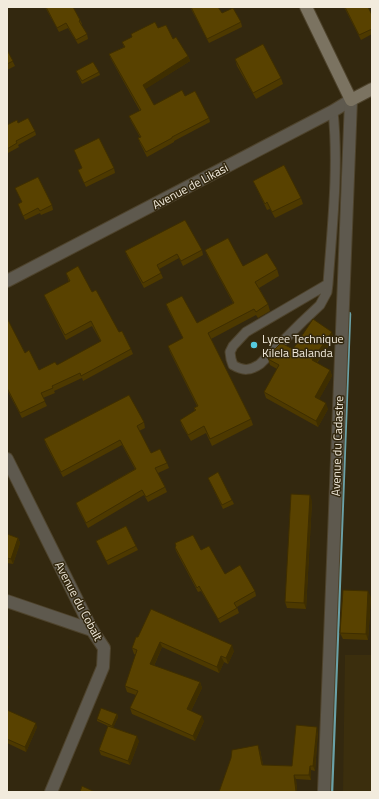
<svg xmlns="http://www.w3.org/2000/svg" width="379" height="799" viewBox="0 0 379 799" font-family="'Titillium Web',sans-serif">
	<rect width="100%" height="100%" fill="#33280f"/>
	<!-- built -->
	<path fill="#3b2e0d" d="M345,655h27v137h-29z"/>
	<g fill="none" stroke-linecap="round" stroke-linejoin="round">
		<!-- stream -->
		<path stroke="#6aa1a7" stroke-width="4.5" d="M331,792l18,-478"/>
		<!-- lane casing -->
		<g stroke="#4e432c" stroke-width="11">
			<path id="lane" d="M328,284l-82,48 -13,14 -3,6 1,7 2,6c10,6 17,6 27,-1l42,-42 18,-17 7,-13 1,-8c4,-57 11,-115 5,-173"/>
		</g>
		<!-- street casing -->
		<g stroke="#4e432c" stroke-width="14">
			<g id="street">
				<path d="M7,281l326,-170 18,-11"/>
				<path d="M7,459l85,171 12,18 -1,19 -52,125"/>
				<path d="M7,601l85,29"/>
				<path d="M324,792l27,-692"/>
			</g>
		</g>
		<!-- secondary casing -->
		<g stroke="#4e432c" stroke-width="14">
			<path id="secondary" d="M306,7l45,93 21,-11"/>
		</g>
		<!-- lane -->
		<use href="#lane" stroke="#5e594e" stroke-width="9"/>
		<!-- street -->
		<use href="#street" stroke="#5e594e" stroke-width="12"/>
		<!-- secondary -->
		<use href="#secondary" stroke="#7b7361" stroke-width="12"/>
	</g>
	<!-- wall -->
	<g fill="#4d3900">
		<path d="M45,7h28l7,13 2,4 -1,1 6,9 1,5 -10,5 -10,-16 -9,4z"/>
		<path d="M190,7l32,6 19,9 1,5 -33,16z"/>
		<path d="M344,7h24l4,8v19l-11,6z"/>
		<path d="M158,28l15,11 15,17 2,5 -45,28 9,16 31,-9 24,22 1,4 -36,19v1l-27,15 -7,-14 -2,-5 2,-1 -9,-16 -2,-5 11,-5 -29,-52 -2,-5 15,-7 -2,-5z"/>
		<path d="M7,50l8,16 -8,4z"/>
		<path d="M235,59l46,19 2,6 -27,15 -19,-33z"/>
		<path d="M76,71l23,1 1,3 -18,9z"/>
		<path d="M18,123l17,8 1,4 -18,10 1,2 -11,6 -1,-3v-25z"/>
		<path d="M74,150l40,18 1,5 -29,14 -8,-17 4,-2z"/>
		<path d="M253,181l48,17 2,6 -28,14 -5,-9 -3,1 -11,-23z"/>
		<path d="M15,188l37,17 1,5 -12,5 -1,-2 -15,7 -7,-16 4,-2z"/>
		<path d="M202,250l1,5 -20,11 -4,-8 -20,11 4,9 -19,10 -17,-32 -2,-5z"/>
		<path d="M205,250l38,16 34,3 2,7 -20,12 9,16 2,7 -12,7 -2,-3 -45,24 40,80 2,6 -41,21 -6,-13 -15,8 -9,-15 -2,-6 15,-9 -1,-3 3,-2 -27,-54 -2,-6 15,-8 -15,-28 -2,-6 31,19 36,-20 -25,-46z"/>
		<path d="M66,273l26,19 27,40 12,17 2,5 -50,27 -1,-3 -28,13 1,2 -12,5 4,8 -25,12 -15,-28v-72l18,35 14,17 18,-5 44,-23 -9,-16 -26,14 -20,-40 -2,-5 25,-13z"/>
		<path d="M334,338l-17,25 13,7 2,6 -13,23 9,10 -10,18 -52,-29 -2,-6 13,-23 -7,-4 -2,-6 25,-10z"/>
		<path d="M144,422l1,6 -6,3 12,22 16,10 2,5 -11,5 7,14 2,5 -19,10 -4,-7 -56,33 -10,-19 -2,-6 59,-34 -13,-24 -59,32 -17,-32 -2,-6z"/>
		<path d="M208,478l24,22 2,4 -11,5z"/>
		<path d="M312,501l-6,108 -19,-1 -2,-6z"/>
		<path d="M7,534l11,4 2,5 -7,21 -6,-1z"/>
		<path d="M96,541l40,5 2,4 -30,15z"/>
		<path d="M175,547l26,3 24,24 30,17 1,5 -19,11 2,6 -19,10 -19,-32 -3,1 -22,-41z"/>
		<path d="M371,597l-3,43 -25,-1 -3,-6z"/>
		<path d="M138,637l96,14 -6,13 -4,-2 -5,11 -57,-26 -8,19 46,16 2,6 -11,23 13,10 -9,20 -63,-27 -2,-6 6,-13 -9,-3 -2,-6 11,-31 -2,-1 -2,-6z"/>
		<path d="M7,710l30,17 -11,25 -19,-9z"/>
		<path d="M117,714l1,3 -5,10 26,14 -9,24 -29,-10 -2,-5 9,-24 -11,-5v-2z"/>
		<path d="M318,731l-3,40 -4,-1v10l-15,-1 1,13h-78l41,-42 3,15 29,1z"/>
	</g>
	<!-- shaded-wall -->
	<g fill="#3e2e00">
		<path d="M188,56l2,5 -46,29 -1,-5z"/>
		<path d="M332,332l2,6 -20,28 -2,-6z"/>
		<path d="M330,370l2,6 -15,27 -2,-6z"/>
		<path d="M326,403l2,6 -10,18 -2,-6z"/>
		<path d="M310,495l2,6 -6,108 -2,-6z"/>
		<path d="M18,538l2,5 -7,21 -2,-5z"/>
		<path d="M368,591l3,6 -3,43 -2,-6z"/>
		<path d="M160,642l2,5 -10,23 -2,-6z"/>
		<path d="M7,643l2,4 -2,5z"/>
		<path d="M232,645l2,6 -6,13 -2,-6z"/>
		<path d="M221,656l3,6 -5,11 -2,-6z"/>
		<path d="M200,682l2,6 -13,27 -2,-6z"/>
		<path d="M117,714l1,3 -5,11 -1,-2z"/>
		<path d="M202,716l2,5 -9,20 -2,-5z"/>
		<path d="M36,723l1,4 -11,25 -1,-5z"/>
		<path d="M317,727l1,4 -3,40 -2,-5z"/>
		<path d="M137,736l2,5 -9,24 -2,-4z"/>
		<path d="M258,745l2,5 4,20 -2,-5z"/>
		<path d="M310,766l1,4v10l-2,-5z"/>
		<path d="M294,775l2,4 1,13h-1z"/>
	</g>
	<!-- building -->
	<g fill="#594200" stroke="#3e2e00">
		<path d="M46,7h27l7,13 -1,1 8,13 -11,6 -10,-17 -9,5z"/>
		<path d="M191,7h27l4,6 11,-5 8,14 -34,17z"/>
		<path d="M345,7h23l4,8v14l-13,6z"/>
		<path d="M155,22l3,6 8,-3 7,14 3,-2 12,19 -45,29 11,20 28,-15 3,6 10,-5 14,27 -37,19v1l-26,14 -8,-14 3,-1 -12,-21 12,-6 -32,-56 16,-7 -3,-5 10,-5 -1,-3z"/>
		<path d="M263,44l18,34 -28,15 -18,-34z"/>
		<path d="M7,50l6,11 -6,3z"/>
		<path d="M93,62l6,10 -17,9 -6,-10z"/>
		<path d="M28,118l7,13 -19,10 1,2 -10,6v-24l10,-5 1,3z"/>
		<path d="M99,138l15,30 -30,15 -6,-13 4,-2 -8,-18z"/>
		<path d="M284,165l17,33 -29,14 -5,-10 -2,2 -12,-23z"/>
		<path d="M38,177l14,28 -12,6 -2,-3 -15,8 -5,-12 4,-2 -7,-14z"/>
		<path d="M185,220l17,30 -21,11 -4,-7 -20,11 4,8 -18,10 -18,-32z"/>
		<path d="M228,238l15,28 24,-13 10,16 -22,13 13,22 -12,8 -2,-3 -46,24 43,86 -41,20 -6,-13 -16,9 -8,-15 16,-10 -2,-2 4,-2 -30,-60 15,-8 -17,-34 16,-8 15,27 37,-20 -29,-53z"/>
		<path d="M78,266l14,26 4,-2 23,42 3,-1 9,18 -50,27 -1,-3 -28,13 1,2 -12,5 4,8 -25,12 -13,-25v-70l18,35 4,-3 10,20 16,-8 2,3 44,-24 -10,-20 -26,14 -21,-40 26,-14 -4,-8z"/>
		<path d="M313,319l19,13 -20,28 18,10 -15,27 11,6 -10,18 -52,-29 15,-27 -11,-6 4,-7 9,-9 12,6z"/>
		<path d="M129,395l15,27 -7,4 14,27 9,-4 7,14 -12,5 10,19 -19,10 -4,-7 -56,33 -10,-20 60,-34 -16,-29 -59,32 -17,-33z"/>
		<path d="M218,472l14,28 -10,5 -14,-27z"/>
		<path d="M291,494l19,1 -6,108 -19,-1z"/>
		<path d="M126,526l10,20 -30,15 -10,-20z"/>
		<path d="M7,534l11,4 -7,21 -4,-1z"/>
		<path d="M193,535l8,15 8,-4 16,28 15,-9 15,26 -21,12 3,5 -19,11 -19,-33 -2,2 -22,-41 1,-1 -1,-3z"/>
		<path d="M343,590l25,1 -2,43 -26,-1z"/>
		<path d="M151,609l81,36 -6,13 -5,-2 -4,11 -57,-25 -10,22 50,18 -13,27 15,7 -9,20 -63,-28 8,-17 -13,-5 12,-36 -5,-2 4,-11h2z"/>
		<path d="M101,708l16,6 -5,12 -15,-7z"/>
		<path d="M7,710l29,13 -11,24 -18,-8z"/>
		<path d="M296,725l21,2 -4,39h-3l-1,9h-15l2,17h-77l12,-34 1,-8 26,-5 4,20 30,1z"/>
		<path d="M108,726l29,10 -9,25 -29,-11z"/>
		<path d="M82,786l13,6h-15z"/>
	</g>
	<!-- markers -->
	<circle fill="#55cadf" stroke="#33280f" stroke-width="1.5" cx="254" cy="345" r="4"/>
	<g text-anchor="middle" dominant-baseline="central" stroke-width="3" stroke-linejoin="round" paint-order="stroke">
		<!-- street labels -->
		<g font-size="12" fill="#f2ebdd" stroke="#33280f">
			<text transform="translate(190 186) rotate(-28)">Avenue de Likasi</text>
			<text transform="translate(337 446) rotate(-88)">Avenue du Cadastre</text>
			<text transform="translate(79 601) rotate(62)">Avenue du Cobalt</text>
		</g>
		<!-- poi labels -->
		<g font-size="12" fill="#f2ebdd" stroke="#33280f" text-anchor="start">
			<text x="262" y="338">Lycee Technique<tspan x="262" dy="14">Kilela Balanda</tspan></text>
		</g>
	</g>
	<!-- border -->
	<rect width="379" height="799" fill="none" stroke="#f2ebdd" stroke-width="16"/>
</svg>
